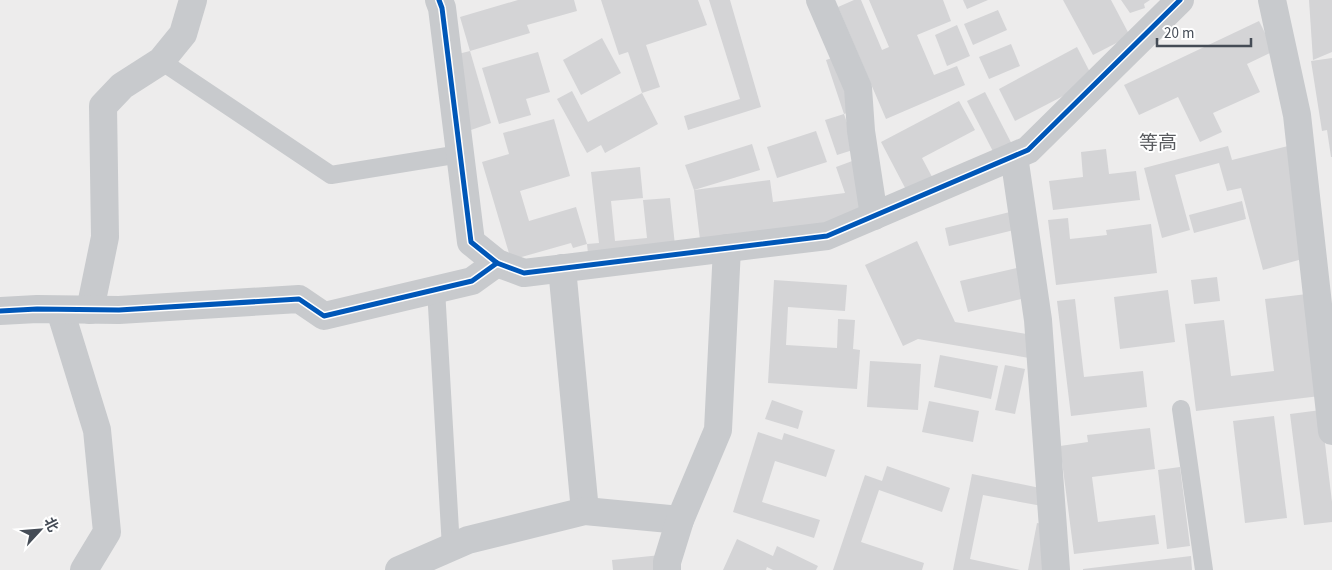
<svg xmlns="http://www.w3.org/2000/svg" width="1332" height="570" viewBox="0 0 1332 570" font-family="'Source Sans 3','Noto Sans SC',sans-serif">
	<rect width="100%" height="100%" fill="#edecec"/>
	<!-- building -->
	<g fill="#d4d4d6">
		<path d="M518,0h56l3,11 -50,14 3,8 -60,18 -10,-34z"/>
		<path d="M601,0h97l9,25 -61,20 14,42 -18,6 -14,-41 -9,3z"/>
		<path d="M709,0h21l31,107 -73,23 -4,-14 56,-17z"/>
		<path d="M854,0h7l21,50 7,-3 -20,-47h74l8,21 -34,14 17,40 23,-9 8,19 -79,34 -48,-112z"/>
		<path d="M963,0h25l-21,9z"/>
		<path d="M1063,0h48l19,36 -37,19z"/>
		<path d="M1121,0h29l-6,4 1,4 -15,5z"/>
		<path d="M1309,0h23v52l-19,8z"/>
		<path d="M998,10l9,20 -34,15 -9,-21z"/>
		<path d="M1259,21l15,30 -27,13 13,28 -47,21 9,19 -22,10 -22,-45 -39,18 -15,-30z"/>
		<path d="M957,25l13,31 -23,10 -12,-31z"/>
		<path d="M602,38l19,35 -40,22 -18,-35z"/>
		<path d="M1011,44l9,22 -31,13 -10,-22z"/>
		<path d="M1077,47l17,33 -79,41 -16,-32z"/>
		<path d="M470,51l21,72 -20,7 -21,-74z"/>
		<path d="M538,52l12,40 -24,7 5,16 -32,9 -17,-56z"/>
		<path d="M838,56l18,54 -12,4 -18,-54z"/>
		<path d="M1332,58v99h-1l-4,-27 -5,1 -11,-70z"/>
		<path d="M572,91l16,31 54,-29 16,31 -53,29 -4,-8 -14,8 -30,-54z"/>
		<path d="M985,92l33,64 -18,9 -33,-64z"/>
		<path d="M959,101l16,29 -53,28 17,32 -26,13 -32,-61z"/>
		<path d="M844,114l12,35 -19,6 -12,-35z"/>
		<path d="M554,119l16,57 -50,15 9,30 47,-14 11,37 12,-1 -8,-71 49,-5 3,31 -32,3 4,40 32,-3 -4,-38 27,-2 6,57 -87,8 -2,-19 -14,4 -2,-5 -60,17 -29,-98 27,-8 -6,-21z"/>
		<path d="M816,131l11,31 -50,16 -10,-31z"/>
		<path d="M752,144l8,26 -66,20 -9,-25z"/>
		<path d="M1228,146l4,14 56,-14 18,112 -43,12 -22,-82 -14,3 -8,-28 -44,12 15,55 -28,8 -18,-70z"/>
		<path d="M1106,149l3,25 27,-3 4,29 -87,10 -4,-29 34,-4 -2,-25z"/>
		<path d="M855,160l19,56 -172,40 -8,-66 76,-10 3,22 72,-9 -9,-26z"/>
		<path d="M1242,201l4,18 -52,14 -5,-18z"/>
		<path d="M1010,212l4,18 -65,16 -4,-18z"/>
		<path d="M1068,218l2,21 37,-4 -1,-5 45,-6 6,49 -101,12 -8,-65z"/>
		<path d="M917,241l38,81 90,15 -4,23 -123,-21 -15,7 -38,-81z"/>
		<path d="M1021,267l8,30 -61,15 -8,-31z"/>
		<path d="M1217,277l3,24 -26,3 -3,-24z"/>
		<path d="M774,280l73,5 -2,26 -57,-4 -2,38 51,3 1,-29 17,1 -2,29 7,1 -3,39 -89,-6z"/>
		<path d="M1168,290l7,52 -55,7 -6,-52z"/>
		<path d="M1307,294l13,102 -124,15 -11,-87 39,-4 7,56 43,-5 -9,-72z"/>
		<path d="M1075,299l9,78 59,-6 4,36 -76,9 -14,-115z"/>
		<path d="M940,355l58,11 -7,33 -57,-12z"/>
		<path d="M870,361l51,3 -3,46 -51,-3z"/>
		<path d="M1005,365l20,4 -10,45 -20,-4z"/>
		<path d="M772,400l31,11 -5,18 -33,-10z"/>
		<path d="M929,401l50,10 -6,31 -51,-10z"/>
		<path d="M1321,410l11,92v20l-28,3 -14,-111z"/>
		<path d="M1274,416l13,102 -42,5 -12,-102z"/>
		<path d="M1150,428l5,41 -63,8 6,45 57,-7 4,29 -85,10 -14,-108 28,-4 -1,-7z"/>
		<path d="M758,432l24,8 2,-7 51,17 -9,27 -51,-16 -13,41 58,18 -6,18 -81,-26z"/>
		<path d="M887,466l63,22 -8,24 -63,-22 -18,52 63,21 -2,7h-89l32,-95 17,6z"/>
		<path d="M1180,467l10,79 -23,3 -9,-79z"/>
		<path d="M972,474l73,15 -3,17 -59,-11 -13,64 50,11h-67z"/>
		<path d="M1037,523l26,5 -8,42h-27z"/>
		<path d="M737,539l36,17 4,-10 41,20 -2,4h-43l-6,-3 -1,3h-43z"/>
		<path d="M661,555l1,15h-49l-1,-10z"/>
		<path d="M1191,556l1,14h-109v-1z"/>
	</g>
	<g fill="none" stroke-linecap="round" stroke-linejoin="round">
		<!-- lane -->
		<g stroke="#c8cacd" stroke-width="18">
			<path d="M161,61l170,114 129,-21"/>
			<path d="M436,289l15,259"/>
			<path d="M1181,409l23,161"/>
		</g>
		<!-- street -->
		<g stroke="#c8cacd" stroke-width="28">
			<path d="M439,0l3,8 29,234 26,21 27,10 303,-37 201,-86 152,-150"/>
			<path d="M820,0l38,88 3,43 13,85"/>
			<path d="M1272,0l25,115 35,316"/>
			<path d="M1014,156l24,164 18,250"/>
			<path d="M562,268l23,243"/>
			<path d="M60,310l37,120 10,102 -23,38"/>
			<path d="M90,310l15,-73 -2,-131 19,-20 39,-25 22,-27 10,-34"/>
			<path d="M0,311l37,-2 82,1 180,-11 25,17 148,-35 25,-18"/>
			<path d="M399,570l69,-30 117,-29 95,9"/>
			<path d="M667,570v-8l13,-42 38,-90 9,-182"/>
		</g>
		<!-- cycleway casing -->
		<g stroke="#fff" stroke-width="8">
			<g id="cycleway">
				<path d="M439,0l3,8 29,234 26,21 27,10 303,-37 201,-86 152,-150"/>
				<path d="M0,311l37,-2 82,1 180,-11 25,17 148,-35 25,-18"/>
			</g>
		</g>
		<!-- cycleway -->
		<use href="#cycleway" stroke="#0057b8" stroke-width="5"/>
	</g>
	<g text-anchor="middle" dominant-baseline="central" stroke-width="4" stroke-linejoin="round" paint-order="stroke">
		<!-- quarter labels -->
		<g font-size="19" fill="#595b5f" stroke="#fff">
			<text x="1158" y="143">等高</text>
		</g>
	</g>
	<!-- north arrow -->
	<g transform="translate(40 530) rotate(64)" stroke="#ffffff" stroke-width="4" paint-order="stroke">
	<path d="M0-4L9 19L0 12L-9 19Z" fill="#454c56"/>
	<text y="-8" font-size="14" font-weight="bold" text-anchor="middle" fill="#454c56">北</text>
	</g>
	<!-- scale -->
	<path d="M1157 38v8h94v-8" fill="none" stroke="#454c56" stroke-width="2.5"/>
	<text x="1164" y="38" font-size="15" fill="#454c56" stroke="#ffffff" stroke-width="4" paint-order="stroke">20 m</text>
</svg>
